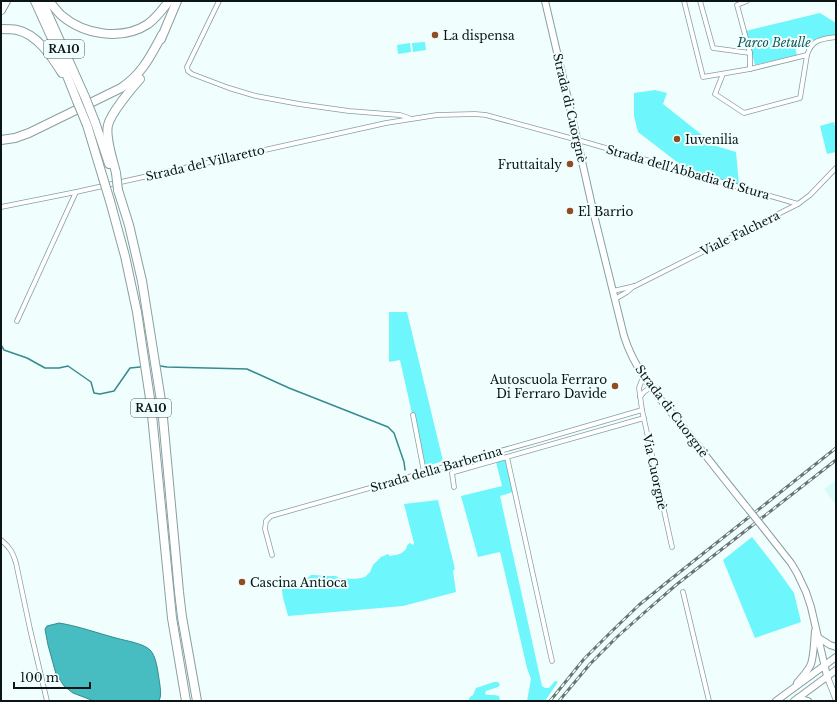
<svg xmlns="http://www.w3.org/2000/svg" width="837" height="702" viewBox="0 0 837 702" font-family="'Libre Baskerville',serif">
	<rect width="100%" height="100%" fill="#f0fefe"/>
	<!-- built -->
	<path fill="#d9fafb" d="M836,480v25l-12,-16z"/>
	<!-- green -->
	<g fill="#6df6fb">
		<path d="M820,13l16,10v13l-42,8 3,11 -42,10 -9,-34z"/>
		<path d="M425,42l1,8 -13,2 -1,-9z"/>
		<path d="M410,43l1,9 -13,2 -1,-9z"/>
		<path d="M655,90l12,3 -4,11 53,42 20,6 3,33 -45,-10 -56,-43 -4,-16v-23z"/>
		<path d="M834,122l2,9v21l-9,2 -7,-28z"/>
		<path d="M389,312h18l36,149 -19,6 -24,-107 -11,2z"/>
		<path d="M505,459l1,2 7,31 -13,4 42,190 3,2h4l6,-7 3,1 -13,19h-18l4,-22 -4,-11 -27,-116 -22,5 -17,-61 41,-10 -6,-24z"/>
		<path d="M438,500l17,69 -2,2 3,21 -53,14 -115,10c-2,-9 -6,-19 -6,-27l3,-3 14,-1 12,-10h3l11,1h11l3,2 15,1 7,-1 4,-1 5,-5 3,-7 8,-8 7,-3 2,2c4,-1 11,-1 14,-5 4,-3 1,-5 6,-8l3,2 1,-2 -10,-39z"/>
		<path d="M752,537l22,28 20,28 7,29 -46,16 -32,-78z"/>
		<path d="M494,682h4l2,3 -2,2 -12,4 -1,3c4,2 9,0 14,2l1,5h-32l2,-4 3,-2 3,-7z"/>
	</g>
	<!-- water -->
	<path fill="#47bdc1" stroke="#358b8d" d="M59,623c19,3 38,10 57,15 10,3 27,5 34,12 6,5 8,22 9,29 1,7 3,16 0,22h-65l-21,-8 -9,-7 -8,-12 -8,-29 -3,-16 2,-3z"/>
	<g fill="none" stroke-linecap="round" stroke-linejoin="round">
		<!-- stream -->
		<g stroke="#358b8d" stroke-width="1.5">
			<path d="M1,345l3,5 23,8 18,10h14l9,-2 23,16 3,11 6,1 14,-3 16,-23 10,-1"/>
			<path d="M160,366l7,1 80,2 42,19 99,39 6,6 10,29 1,8"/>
		</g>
		<!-- minor casing -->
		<g stroke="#899fa0" stroke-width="5.5">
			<g id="minor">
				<path d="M219,1l-32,66 1,4 4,3 37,14 27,8 43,8 50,7 51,4 9,3"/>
				<path d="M684,1l19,76 47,-8 57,-14"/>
				<path d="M700,1l13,47 37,5v16"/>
				<path d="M747,1l-10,4 13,48"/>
				<path d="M723,74l-8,20 29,19 56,-15 7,-43c5,-16 15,-16 29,-18"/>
				<path d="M1,207l75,-15 310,-69 51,-8 38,-1 11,1 99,27 213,62"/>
				<path d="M613,291l22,-5 163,-82 12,-9 26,-27"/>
				<path d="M615,299l12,-7 7,-6"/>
				<path d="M17,321l59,-129"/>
				<path d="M643,377l-4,11 3,22 30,137"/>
				<path d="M640,397l4,-5 7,-5"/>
				<path d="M413,415l11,57"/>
				<path d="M507,457l45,204"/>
				<path d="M454,487l-2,-14 2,-1 190,-54"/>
				<path d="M1,540c9,7 12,13 15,23l14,66 17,72"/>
				<path d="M272,555l-7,-26 1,-8 5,-5 268,-76 103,-30"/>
				<path d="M683,592l26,109"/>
			</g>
		</g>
		<!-- tertiary casing -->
		<g stroke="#899fa0" stroke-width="7">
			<path id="tertiary" d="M827,676l9,23"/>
		</g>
		<!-- secondary casing -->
		<g stroke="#899fa0" stroke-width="8">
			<g id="secondary">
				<path d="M545,1l23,98 27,120 29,117c11,36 37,64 60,92 22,28 43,55 65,82"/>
				<path d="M765,530l26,33 6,10 9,19 5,15 16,69"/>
				<path d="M819,638l11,7 6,2"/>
				<path d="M797,683c5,-6 11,-12 14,-19 3,-9 3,-23 4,-33"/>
				<path d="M798,698l10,3"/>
				<path d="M776,701l60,-44"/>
				<path d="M794,701l42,-31"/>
			</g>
		</g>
		<!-- motorway casing -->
		<g stroke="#899fa0" stroke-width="10">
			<g id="motorway">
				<path d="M35,1l19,42 23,58"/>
				<path d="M42,1l43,96"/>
				<path d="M49,1c4,5 8,10 12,14 23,20 61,26 87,9 8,-6 15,-15 21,-23"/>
				<path d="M1,10l5,-9"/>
				<path d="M1,29c5,0 11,0 16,1 20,4 35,27 45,43"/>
				<path d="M161,39l16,-38"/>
				<path d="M95,122l14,42"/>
				<path d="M87,125l16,53"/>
				<path d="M1,140l14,-2 14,-5 92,-45c21,-14 29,-31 41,-53"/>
				<path d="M116,173c-3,-13 -11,-35 -8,-48 3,-12 23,-36 32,-46"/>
				<path d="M118,190l11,35 13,56 20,126 17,185 3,25 15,84"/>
				<path d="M110,201l15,55 12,56 14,93 21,213 14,83"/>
			</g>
		</g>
		<!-- minor -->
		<use href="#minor" stroke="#fff" stroke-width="4"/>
		<!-- tertiary -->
		<use href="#tertiary" stroke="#fff" stroke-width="5.5"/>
		<!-- secondary -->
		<use href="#secondary" stroke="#fff" stroke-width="6"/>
		<!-- motorway -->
		<use href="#motorway" stroke="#fff" stroke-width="8"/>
		<!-- rail casing -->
		<g stroke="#697575" stroke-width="3">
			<g id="rail">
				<path d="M550,701l34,-42 27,-27 28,-27 32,-26 165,-131"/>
				<path d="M559,701l31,-37 27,-27 28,-25 31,-27 160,-125"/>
			</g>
		</g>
		<!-- rail -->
		<use href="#rail" stroke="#f0fefe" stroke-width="1.5" stroke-dasharray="4.5" stroke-linecap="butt"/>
		<!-- secondary-bridge casing -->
		<g stroke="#899fa0" stroke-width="8" stroke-linecap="butt">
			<path id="secondary-bridge" d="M749,510l16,20"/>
		</g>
		<!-- motorway-bridge casing -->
		<g stroke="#899fa0" stroke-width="10" stroke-linecap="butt">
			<g id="motorway-bridge">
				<path d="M85,97l10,25"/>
				<path d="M77,101l10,24"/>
				<path d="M116,173l2,17"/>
				<path d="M103,178l7,23"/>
			</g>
		</g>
		<!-- secondary-bridge -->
		<use href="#secondary-bridge" stroke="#fff" stroke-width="6"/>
		<!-- motorway-bridge -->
		<use href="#motorway-bridge" stroke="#fff" stroke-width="8"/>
	</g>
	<!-- markers -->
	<g fill="#914c23" stroke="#f0fefe" stroke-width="1.5">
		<circle cx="435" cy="35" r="4"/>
		<circle cx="677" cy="139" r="4"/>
		<circle cx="570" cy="164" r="4"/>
		<circle cx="570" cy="211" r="4"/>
		<circle cx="615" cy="386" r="4"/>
		<circle cx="242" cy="582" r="4"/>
	</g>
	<g text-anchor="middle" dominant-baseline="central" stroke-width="4" stroke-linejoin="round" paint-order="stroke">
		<!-- shield labels -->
		<g fill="#f0fefe" stroke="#505b5b" stroke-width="1">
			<rect x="44" y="40" width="40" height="18" rx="3"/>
			<rect x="131" y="399" width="40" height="18" rx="3"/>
		</g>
		<g font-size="11" font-weight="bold" fill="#0c1515">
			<text x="64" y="49">RA10</text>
			<text x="151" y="408">RA10</text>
		</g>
		<!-- poi labels -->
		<g font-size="12" fill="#0c1515" stroke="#f0fefe" text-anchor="start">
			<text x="443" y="35">La dispensa</text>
			<text x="685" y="139">Iuvenilia</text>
			<text x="562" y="164" text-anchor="end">Fruttaitaly</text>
			<text x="578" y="211">El Barrio</text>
			<text x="607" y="379" text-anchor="end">Autoscuola Ferraro<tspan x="607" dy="14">Di Ferraro Davide</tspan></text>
			<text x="250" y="582">Cascina Antioca</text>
		</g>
		<!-- park labels -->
		<g font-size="12" font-style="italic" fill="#145759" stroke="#f0fefe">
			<text x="774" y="42">Parco Betulle</text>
		</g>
		<!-- street labels -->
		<g font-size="12" fill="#0c1515" stroke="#f0fefe">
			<text transform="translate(570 108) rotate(77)">Strada di Cuorgnè</text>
			<text transform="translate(205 163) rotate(-13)">Strada del Villaretto</text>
			<text transform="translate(688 172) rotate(16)">Strada dell'Abbadia di Stura</text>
			<text transform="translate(740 233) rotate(-26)">Viale Falchera</text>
			<text transform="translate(672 411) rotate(53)">Strada di Cuorgnè</text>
			<text transform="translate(436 469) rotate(-16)">Strada della Barberina</text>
			<text transform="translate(655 472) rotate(78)">Via Cuorgnè</text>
		</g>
	</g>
	<!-- border -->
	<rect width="837" height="702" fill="none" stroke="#0c1515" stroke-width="4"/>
	<!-- scale -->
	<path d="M14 682v6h76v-6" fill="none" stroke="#0c1515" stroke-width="2"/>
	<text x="20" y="682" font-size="12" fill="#0c1515" stroke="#f0fefe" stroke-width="3" paint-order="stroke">100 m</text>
</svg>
